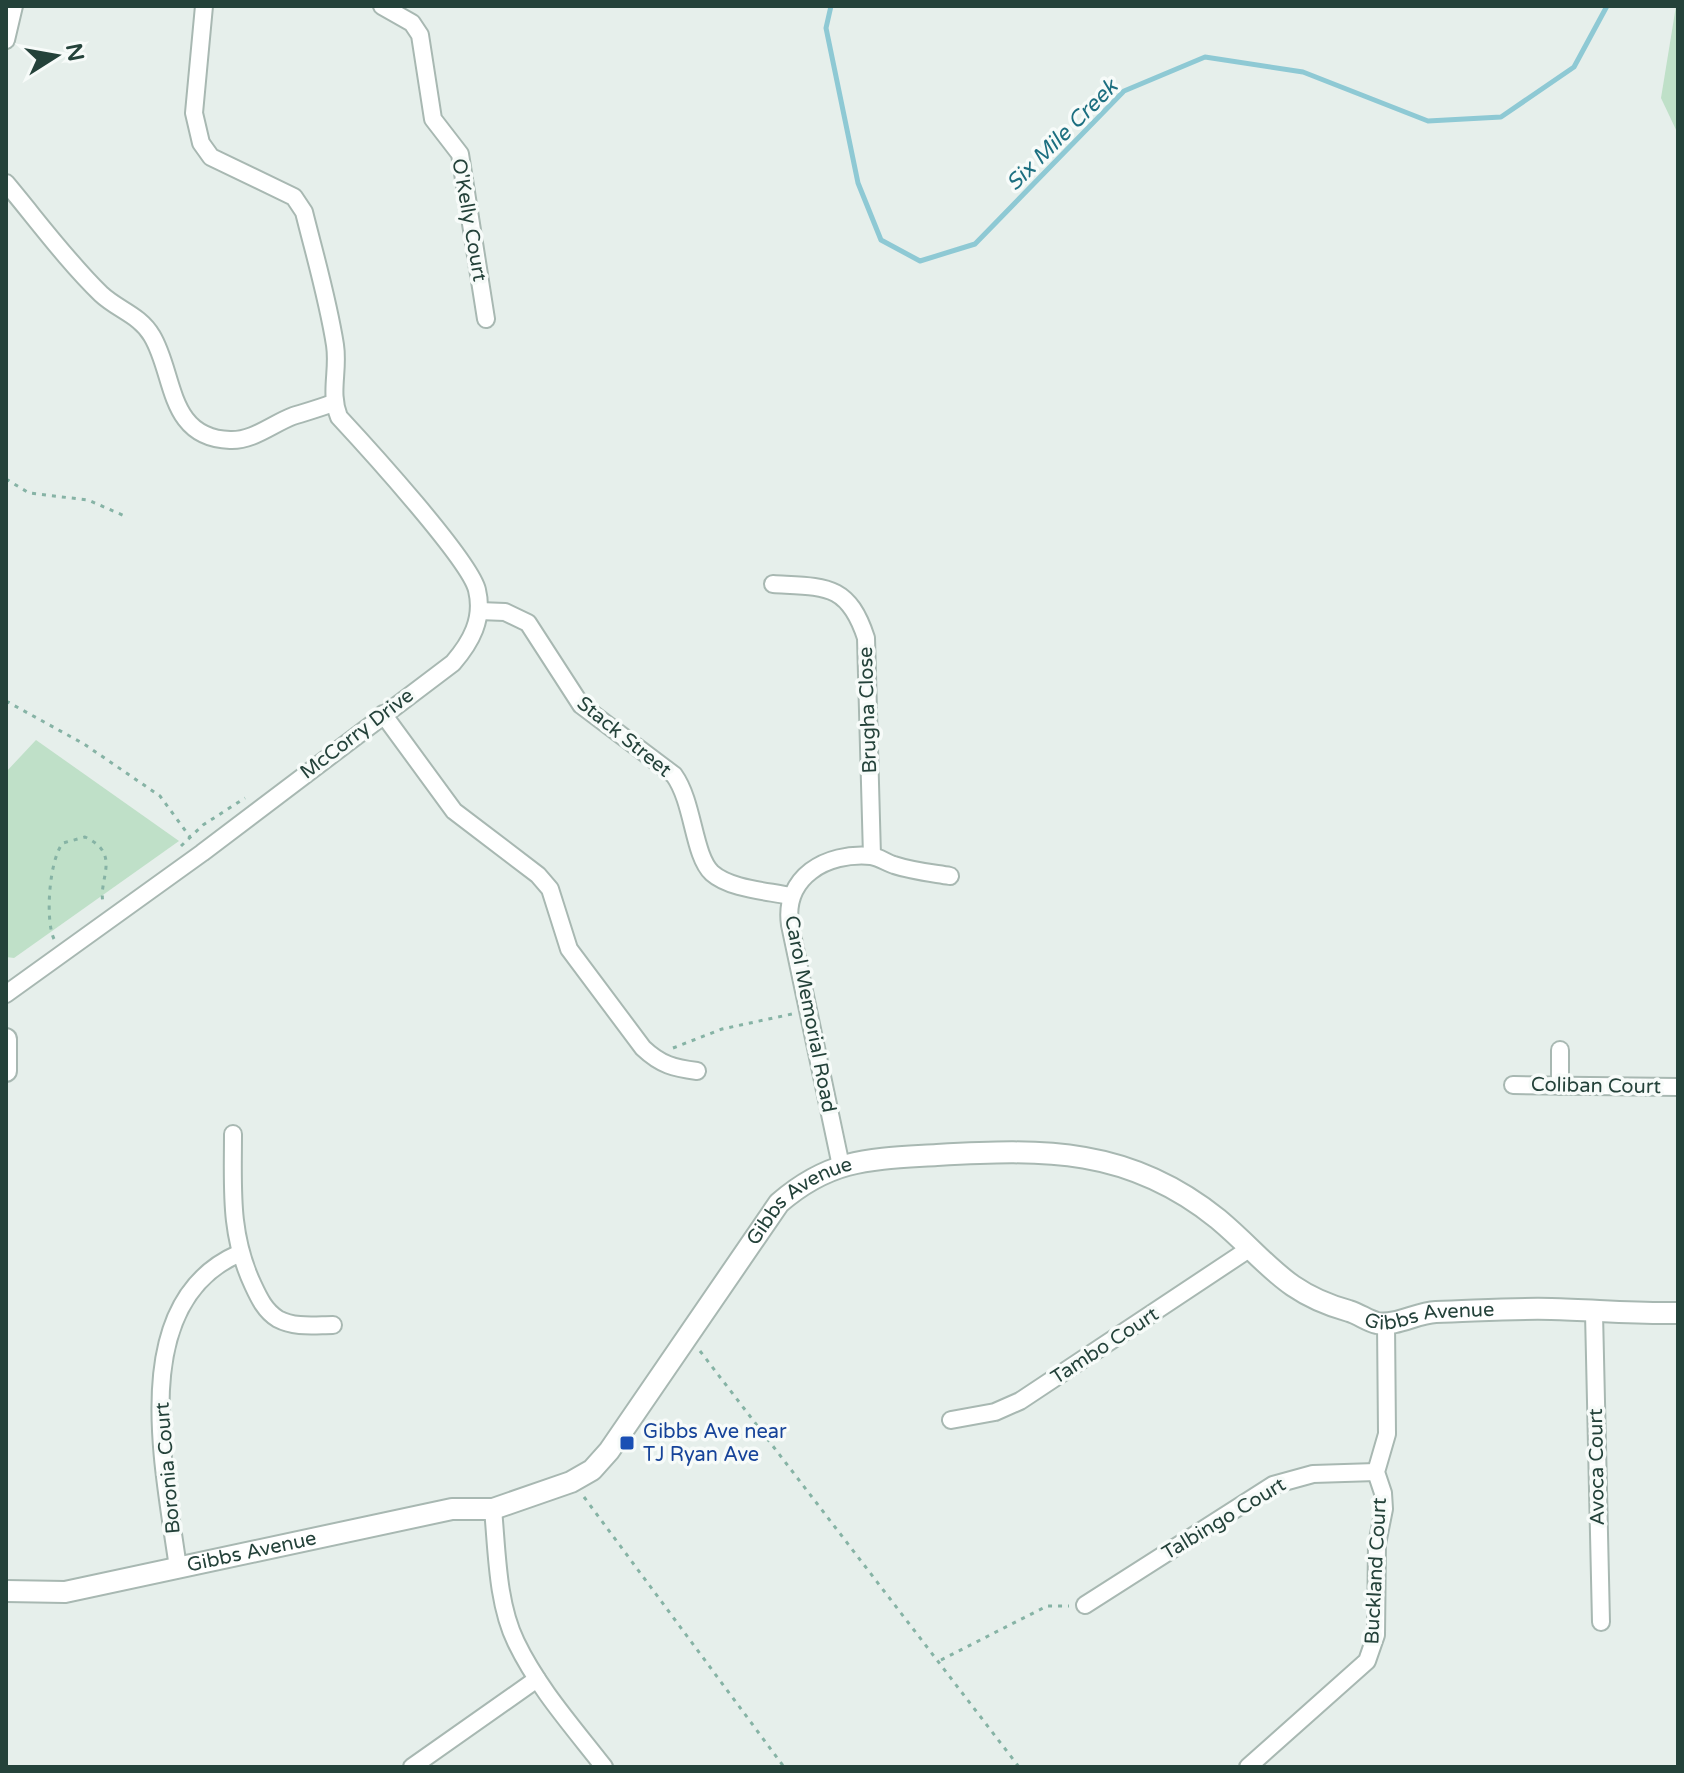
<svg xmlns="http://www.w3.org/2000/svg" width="1684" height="1773" viewBox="0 0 1684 1773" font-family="'Varela Round',sans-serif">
	<rect width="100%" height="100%" fill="#e6efeb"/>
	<!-- green -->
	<g fill="#bfe0c8">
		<path d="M1676,6h2v128l-17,-36z"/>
		<path d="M36,740l143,101 -165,117 -8,-1v-185z"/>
	</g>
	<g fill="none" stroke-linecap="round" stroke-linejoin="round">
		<!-- stream -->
		<path stroke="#8ec9d4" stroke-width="5" d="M831,6l-5,22 32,155 23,57 39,21 55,-17 149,-153 81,-34 98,15 125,49 73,-4 73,-50 33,-61"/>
		<!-- minor casing -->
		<g stroke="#a8b8b2" stroke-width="20">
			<g id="minor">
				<path d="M382,6l30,17 8,12 13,84 27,35 26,165"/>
				<path d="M6,40l8,-34"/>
				<path d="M6,183c31,37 61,78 95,111 17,16 39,21 51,42 23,38 15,102 78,104 23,1 42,-16 63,-24 13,-4 27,-8 40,-13"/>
				<path d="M773,584c52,3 75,-1 93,54l6,218"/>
				<path d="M479,611l26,1 23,11 53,82 93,70c20,28 19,80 38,98 18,16 55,18 78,23"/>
				<path d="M383,714l71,97 84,64 12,14 19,60 74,99c18,17 31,20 54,23"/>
				<path d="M6,994l196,-141 251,-190c18,-21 31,-44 24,-73 -7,-30 -112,-145 -138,-173 -10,-25 0,-46 -4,-72 -7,-45 -20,-89 -31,-133l-10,-15 -83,-40 -10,-14 -7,-30 10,-107"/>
				<path d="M1513,1085l165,2"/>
				<path d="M1560,1086v-36"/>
				<path d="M233,1134c0,54 -4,100 20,151 6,13 12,26 25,34 17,9 37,6 55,6"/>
				<path d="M841,1166l-51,-241c-7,-48 36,-73 81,-69 8,1 16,7 23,9 18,6 38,8 56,11"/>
				<path d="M1594,1313l7,309"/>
				<path d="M951,1420l44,-8 25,-11 229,-152"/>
				<path d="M493,1509c4,42 4,94 23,133 22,46 57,85 88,125"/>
				<path d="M178,1568c-13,-97 -53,-264 60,-314"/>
				<path d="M1085,1605l188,-120 40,-11 63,-2"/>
				<path d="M412,1767l125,-88"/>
				<path d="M1248,1767l119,-106 9,-26 1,-91 7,-35 -1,-16 -7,-21 11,-38 -1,-111"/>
			</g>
		</g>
		<!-- tertiary casing -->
		<g stroke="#a8b8b2" stroke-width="24">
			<g id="tertiary">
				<path d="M6,1039v32"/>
				<path id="s1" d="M6,1591l59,1 387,-83h41l78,-27 21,-12 17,-19 170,-248c52,-45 92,-44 158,-48 107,-6 192,-8 281,64 49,41 65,74 131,92 10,3 19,10 28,12 20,3 39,-10 59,-11 38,-1 77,-4 115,-3 43,1 84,5 127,4"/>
			</g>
		</g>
		<!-- path -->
		<g stroke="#86b3a5" stroke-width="3" stroke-dasharray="4 6" stroke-linecap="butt">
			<path d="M6,479l23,14 59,7 39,17"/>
			<path d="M6,701l78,43 76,52 30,41"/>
			<path d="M181,846l22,-21 42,-27"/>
			<path d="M54,939c-9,-18 -5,-80 9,-96l22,-6c37,17 13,41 18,66"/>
			<path d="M673,1048l49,-19 70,-15"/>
			<path d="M700,1351l319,416"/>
			<path d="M584,1497l200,270"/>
			<path d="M941,1660l106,-54h22"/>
		</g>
		<!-- minor -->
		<use href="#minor" stroke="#fff" stroke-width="16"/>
		<!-- tertiary -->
		<use href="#tertiary" stroke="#fff" stroke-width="20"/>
	</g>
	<!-- markers -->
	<rect fill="#1a4fb4" stroke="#f7fbf9" stroke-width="3" x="619" y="1435" width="16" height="16" rx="4"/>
	<g text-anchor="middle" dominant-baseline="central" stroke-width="7" stroke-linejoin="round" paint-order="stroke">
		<!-- street labels -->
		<g font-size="20" fill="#24423a" stroke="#f7fbf9">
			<text transform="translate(469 220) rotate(80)">O'Kelly Court</text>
			<text transform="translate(868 710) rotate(-92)">Brugha Close</text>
			<text transform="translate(357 734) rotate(-37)">McCorry Drive</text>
			<text transform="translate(624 737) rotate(39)">Stack Street</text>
			<text transform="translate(810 1014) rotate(79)">Carol Memorial Road</text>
			<text transform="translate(1596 1086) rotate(1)">Coliban Court</text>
			<text stroke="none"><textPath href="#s1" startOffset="946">Gibbs Avenue</textPath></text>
			<text stroke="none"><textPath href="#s1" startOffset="1640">Gibbs Avenue</textPath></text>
			<text transform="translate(1105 1346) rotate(-33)">Tambo Court</text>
			<text transform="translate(1597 1467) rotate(-91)">Avoca Court</text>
			<text transform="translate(168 1468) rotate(-95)">Boronia Court</text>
			<text transform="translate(1224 1519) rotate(-31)">Talbingo Court</text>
			<text stroke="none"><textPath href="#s1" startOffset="250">Gibbs Avenue</textPath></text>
			<text transform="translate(1376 1571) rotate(-87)">Buckland Court</text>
		</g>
		<!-- transit labels -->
		<g font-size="20" fill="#164399" stroke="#f7fbf9" text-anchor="start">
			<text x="643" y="1432">Gibbs Ave near<tspan x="643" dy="23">TJ Ryan Ave</tspan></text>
		</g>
		<!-- water labels -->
		<g font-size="22" font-style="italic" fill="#1c6f80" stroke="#f7fbf9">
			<text transform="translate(1062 135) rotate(-45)">Six Mile Creek</text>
		</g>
	</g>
	<!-- border -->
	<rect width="1684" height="1773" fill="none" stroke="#24423a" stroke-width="16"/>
	<!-- north arrow -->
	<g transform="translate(56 56) rotate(79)" stroke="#f7fbf9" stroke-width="6" paint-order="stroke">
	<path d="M0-6L14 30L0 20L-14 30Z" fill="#24423a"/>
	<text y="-12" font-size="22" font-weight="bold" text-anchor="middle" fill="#24423a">N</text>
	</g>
</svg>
